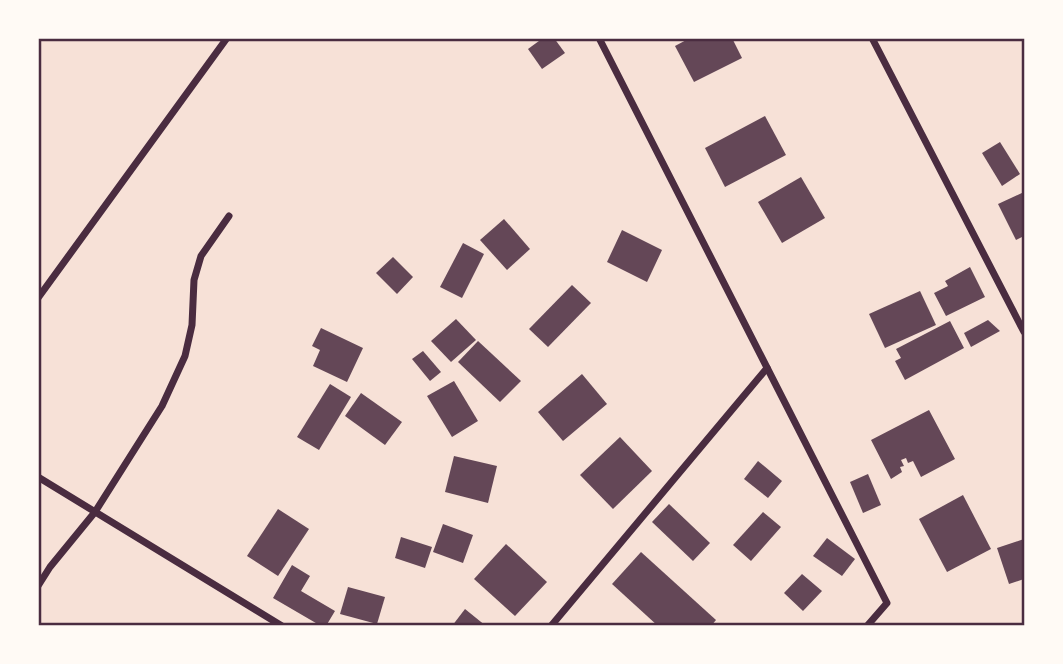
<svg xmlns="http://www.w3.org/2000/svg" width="1063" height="664" viewBox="0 0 1063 664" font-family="'Source Serif 4',serif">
	<rect width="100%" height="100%" fill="#f7e1d7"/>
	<!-- building -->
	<g fill="#644757">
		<path d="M543,38h11l11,15 -23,16 -14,-20z"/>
		<path d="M690,38h42l10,20 -48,24 -19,-36z"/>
		<path d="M765,116l21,39 -61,32 -20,-39z"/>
		<path d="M1000,142l20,32 -18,12 -20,-33z"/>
		<path d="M801,177l24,41 -43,25 -24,-41z"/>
		<path d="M1024,192v44l-8,4 -18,-36z"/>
		<path d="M504,219l26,30 -23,21 -27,-30z"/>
		<path d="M622,230l40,20 -15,32 -40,-20z"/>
		<path d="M463,243l21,11 -22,44 -22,-11z"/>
		<path d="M393,257l20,20 -16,17 -21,-21z"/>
		<path d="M970,267l15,30 -39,19 -12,-23 14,-7 -3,-5z"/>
		<path d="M572,285l19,18 -43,44 -19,-18z"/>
		<path d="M920,291l16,34 -51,23 -16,-34z"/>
		<path d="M456,319l20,21 -25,22 -20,-21z"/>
		<path d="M988,320l12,11 -29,16 -7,-14z"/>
		<path d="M950,321l14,27 -59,32 -10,-19 6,-3 -5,-9z"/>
		<path d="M321,328l42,20 -16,34 -34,-16 7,-16 -8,-4z"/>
		<path d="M478,341l43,40 -21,21 -42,-40z"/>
		<path d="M423,351l18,21 -11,9 -18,-22z"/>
		<path d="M582,374l25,30 -44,37 -25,-29z"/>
		<path d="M454,381l24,40 -26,16 -25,-41z"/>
		<path d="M330,384l21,13 -32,53 -22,-13z"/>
		<path d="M361,393l41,29 -17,23 -40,-29z"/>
		<path d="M929,410l26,49 -34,18 -8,-16 -5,2 -2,-5 -5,2 3,6 -4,1 2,5 -11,7 -20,-39z"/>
		<path d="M620,437l32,34 -39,38 -33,-34z"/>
		<path d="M454,456l43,10 -9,37 -43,-11z"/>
		<path d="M758,461l24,20 -14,17 -24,-19z"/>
		<path d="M868,474l13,31 -18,8 -13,-31z"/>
		<path d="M963,495l28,54 -44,23 -28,-53z"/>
		<path d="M669,504l41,39 -17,18 -41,-39z"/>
		<path d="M278,509l31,20 -31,47 -31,-20z"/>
		<path d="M763,512l18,15 -30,34 -18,-16z"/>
		<path d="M443,524l30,11 -10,28 -30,-11z"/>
		<path d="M401,537l31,10 -7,21 -30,-10z"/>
		<path d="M827,538l28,21 -13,17 -29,-20z"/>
		<path d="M1024,539v40l-15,5 -12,-36z"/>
		<path d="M506,544l41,38 -32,34 -41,-37z"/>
		<path d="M641,552l75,68 -5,6h-53l-46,-42z"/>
		<path d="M292,565l18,11 -9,15 34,20 -9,15h-5l-48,-28z"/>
		<path d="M802,574l20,17 -19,20 -19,-18z"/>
		<path d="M348,587l37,10 -8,27 -37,-10z"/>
		<path d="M465,609l21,17h-34z"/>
	</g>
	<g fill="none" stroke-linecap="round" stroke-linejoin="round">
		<!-- minor -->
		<g stroke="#4a2c40" stroke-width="7">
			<path d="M599,38l288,565 -20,23"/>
			<path d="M872,38l152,294"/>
			<path d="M38,298l189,-260"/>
			<path d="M38,477l244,149"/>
			<path d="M38,586l12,-19 45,-55 67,-106 23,-50 7,-31 2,-45 7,-24 28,-40"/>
			<path d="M551,626l216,-258"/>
		</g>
	</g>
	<!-- border -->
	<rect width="1063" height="664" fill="none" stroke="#fffaf5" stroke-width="80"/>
	<rect x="40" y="40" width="983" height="584" fill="none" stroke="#4a2c40" stroke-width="2.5"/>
</svg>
